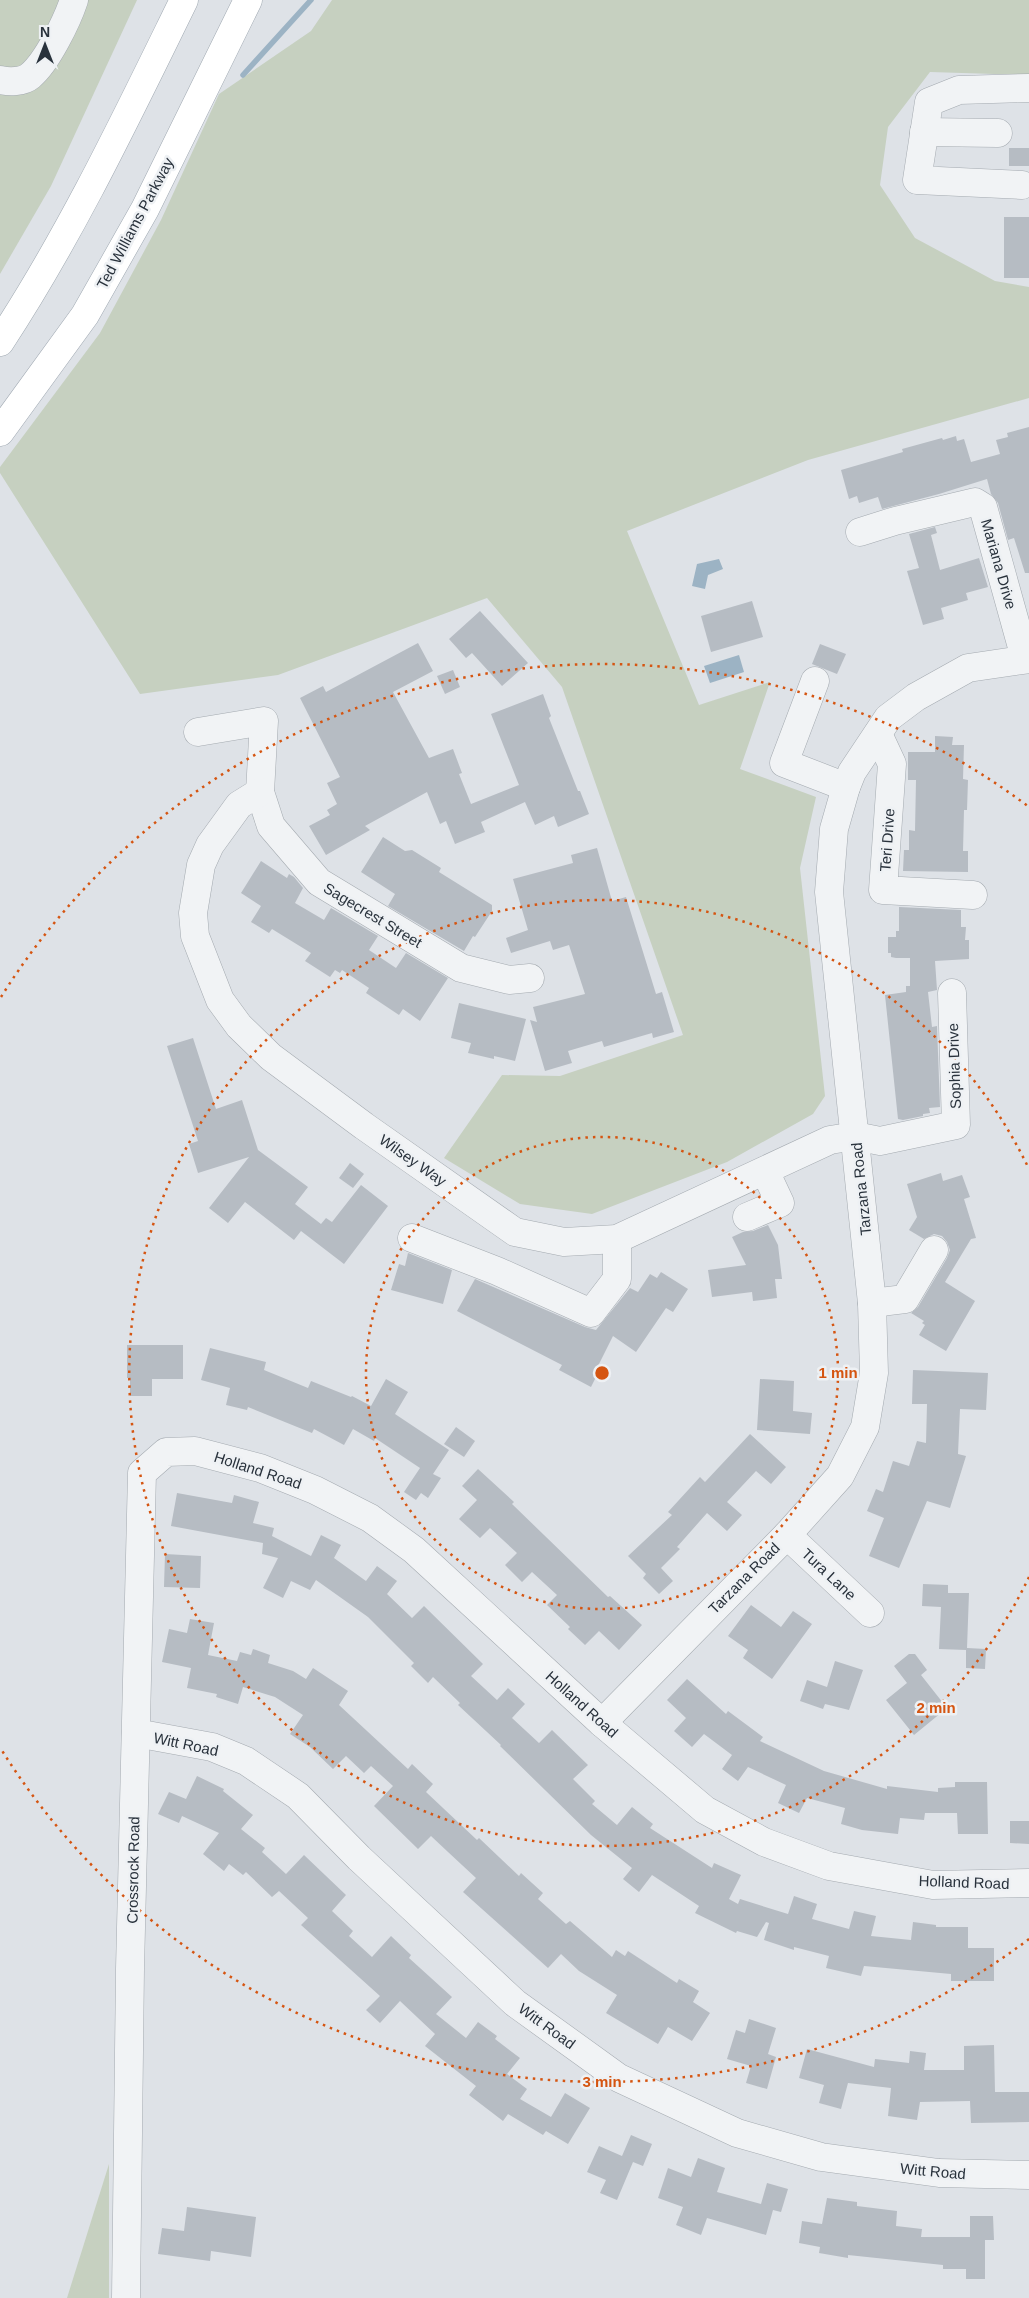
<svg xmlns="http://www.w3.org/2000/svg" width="1029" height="2298" viewBox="0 0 1029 2298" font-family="Arial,sans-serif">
	<rect width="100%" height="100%" fill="#dee2e7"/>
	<!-- green -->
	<g fill="#c6d0c0">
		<path d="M0,0h137l-86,186 -51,88z"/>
		<path d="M332,0h697v75l-99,-3 -42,55 -8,58 35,53 80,43 34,6v111l-221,62 -181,71 72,174 71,-23 -30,87 76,28 -16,71 25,228 -12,18 -86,48 -135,52 -72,-10 -76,-46 58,-83 58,1 123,-41 -121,-348 -75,-89 -209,77 -138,19 -140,-221v-6l100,-134 61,-113 58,-126 92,-63z"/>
		<path d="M109,2164v134h-42z"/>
	</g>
	<!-- water -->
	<g fill="#9cb3c4">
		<path d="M719,559l4,10 -15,6 -3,14 -13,-3 5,-22z"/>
		<path d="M739,655l5,17 -34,11 -6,-17z"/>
	</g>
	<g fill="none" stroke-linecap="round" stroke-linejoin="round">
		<!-- stream -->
		<path stroke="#9cb3c4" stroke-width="5.5" d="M243,75l68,-75"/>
	</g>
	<!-- building -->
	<g fill="#b6bcc3">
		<rect x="1009" y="148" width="20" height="18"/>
		<rect x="1004" y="217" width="25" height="61"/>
		<path d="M1029,427v146h-4l-11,-35 -6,2 -10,-37 -7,-9 -4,-15 -48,15 -57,15 -4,-12 -19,6 -2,-7 -8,3 -8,-29 62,-18 -1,-3 40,-11 1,2 13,-4 1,5 7,-2 7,23 29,-8 -4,-14 12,-3 -1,-4z"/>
		<path d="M935,527l2,6 -6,2 9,35 39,-12 9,29 -22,6 2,7 -27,8 3,11 -21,6 -16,-54 12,-3 -10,-34z"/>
		<path d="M752,601l11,36 -52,15 -10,-36z"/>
		<path d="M480,611l48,52 -26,23 -30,-33 -6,5 -17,-19z"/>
		<path d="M418,643l15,28 -40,21 36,66 24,-9 9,24 -3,1 12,30 48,-19 -28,-71 52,-20 8,22 -2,2 29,73h2l9,23 -31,13 -4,-11 -19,9 -10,-23 -44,20 4,10 -30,12 -9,-23 -6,3 -13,-32 -62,34 5,4 -44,25 -17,-29 21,-11 -3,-5 10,-6 -10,-21 13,-6 -40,-79 23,-12 3,6z"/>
		<path d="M820,644l26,10 -9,20 -25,-10z"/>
		<path d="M453,670l7,17 -15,7 -8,-18z"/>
		<path d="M935,736l18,1 -1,8h12l-1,34 5,1 -1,30h-3l-1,41h5v21l-65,-1 1,-21h5v-20l6,1 1,-51h-8v-28h27z"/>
		<path d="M383,837l22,14 7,-1 29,18 -2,4 53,33v6l-17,26 -2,-1 -9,15 -76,-45 7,-12 -34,-22z"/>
		<path d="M597,848l15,53 14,-4 30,97 6,-2 12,40 -21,6 -1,-5 -48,14 -2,-6 -34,10 4,12 -27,8 -15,-51 7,2 -4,-15 52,-13 -16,-49 -16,5 -3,-9 -39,12 -5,-15 22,-8 -15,-51 60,-16 -2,-8z"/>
		<path d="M261,861l26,17 2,-4 5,3 9,11 -8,15 29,17 7,-12 47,28 -9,14 27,18 10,-15 42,25 -28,43 -17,-12 -4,6 -33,-22 3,-5 -27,-18 -2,3 -5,-3 -5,7 -25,-16 6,-8 -39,-24 -3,4 -18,-11 10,-16 -20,-13z"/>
		<path d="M899,907l62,3v17h5l-1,13h4v19l-34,2 2,29 -9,2 4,35 5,-1 3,81 -11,1 1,5 -7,1v2l-20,4 -5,-1 -13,-124 21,-3v-6h4v-28h-14l-5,-1v-4h-3v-16h8v-6h3z"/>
		<path d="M459,1003l67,16 -11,42 -21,-5v3l-26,-6 3,-10 -20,-5z"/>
		<path d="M193,1038l23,71 26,-9 16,50 50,37 -13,17 26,20 5,-6 6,4 29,-37 27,21 -44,58 -43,-33 -7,9 -49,-38 -17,21 -19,-15 40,-51 -51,16 -9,-29 9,-3 -31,-95z"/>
		<path d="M350,1163l14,11 -11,14 -14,-10z"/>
		<path d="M941,1173l2,8 19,-6 8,22 -6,2 12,39 -5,1 -26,43 30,19 -29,50 -27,-16 6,-10 -3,-2 2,-2 -13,-8 7,-6 29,-49 3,-8 -3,-8 -5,-6 -8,-2 -10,5 -15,-9 8,-13 -10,-33z"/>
		<path d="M768,1225l10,20 4,34h-7l2,19 -24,3 -1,-9 -40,5 -4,-27 38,-5 -14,-28 11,-5 10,-1z"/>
		<path d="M408,1253l44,17 -9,34 -52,-14 8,-26 6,2z"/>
		<path d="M661,1272l27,17 -15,23 -7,-4 -30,44 -23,-16 -17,34 3,1 -8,16 -32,-17 3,-5 -105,-54 18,-32 110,48 11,3 34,-42 8,4 12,-18 7,4z"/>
		<path d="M127,1345h56v34h-31v17h-22v-18h-3z"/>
		<path d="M210,1348l56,14 -2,8 44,18 3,-7 40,16 1,-1 19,10 15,-27 22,13 -13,22 54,36 -16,24 8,4 -13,20 -7,-5 -5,7 -12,-8 16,-24 -45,-30 -1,3 -21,-12 -9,16 -30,-16 -2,4 -64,-26 -1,3 -21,-5 4,-17 -29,-8z"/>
		<path d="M913,1370l75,3 -2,37 -26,-1 -2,45 8,2 -16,52 -23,-7 -28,67 -30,-12 15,-38 -17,-7 9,-22 7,3 10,-31 16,5 8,-25 9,2 1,-39h-15z"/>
		<path d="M760,1379l34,2 -1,30 19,2 -2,21 -53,-4z"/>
		<path d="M456,1427l19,14 -11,16 -20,-13z"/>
		<path d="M750,1434l36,33 -15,17 -15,-13 -29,31 15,13 -15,16 -20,-18 -30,34 3,2 -19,19 12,13 -14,13 -16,-16 3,-4 -18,-18 44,-41 -4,-3 32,-35 5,5z"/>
		<path d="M478,1469l36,33 -2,2 96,93 2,-1 32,29 -23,25 -20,-19 -14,14 -17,-16 2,-2 -23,-22 10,-10 -25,-23 -10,10 -17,-17 12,-12 -27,-25 -10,10 -21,-19 18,-19 -15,-14z"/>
		<path d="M177,1493l55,10 2,-8 25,7 -6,21 21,5 -2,8 39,20 10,-21 20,10 -7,13 32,23 11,-15 20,15 -10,13 25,24 12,-12 59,58 -12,12 26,24 11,-12 17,16 -13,14 27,25 13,-13 36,35 -15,14 22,22 -3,3 25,21 15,-18 21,17 -3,4 62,40 2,-5 27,12 -12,24 9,5 2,-5 48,15 6,-18 23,8 -5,15 37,10 5,-18 22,5 -5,20 40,4 2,-18 23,3v2h32v21h26v33h-43v-7l-87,-8 -3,10 -35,-8 3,-12 -35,-9v3l-30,-10 5,-17 -3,-1 -9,15 -20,-6 -1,2 -41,-20 4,-7 -47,-31 -13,17 -16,-13 9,-11 -41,-33 -91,-89 1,-1 -43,-40 2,-2 -27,-26 -5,6 -17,-17 3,-3 -46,-46 -52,-37 -6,10 -19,-9 -8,17 -20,-10 15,-30 -16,-4 1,-11 -92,-17z"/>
		<path d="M165,1554l36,2 -1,32 -36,-1z"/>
		<path d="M923,1584l25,1v8h21l-2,55 19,1 -1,20 -19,-1v-18l-27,-1 2,-42 -19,-1z"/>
		<path d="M751,1605l30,22 12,-16 19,13 -40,55 -29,-21 5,-8 -20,-14z"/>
		<path d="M190,1619l24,4 -6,32 29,6 3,-9 11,3 2,-6 17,6 -2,8 25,8 13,8 7,-11 35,23 -9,14 69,64 4,-5 21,20 -7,8 51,48 2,-2 40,38 2,-3 22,20 -5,6 28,25 4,-3 42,36 4,-7 9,6 3,-5 49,32 2,-4 20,12 -6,11 17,11 -18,28 -24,-14 -10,17 -52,-31 11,-18 -38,-24 -18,-17 -13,14 -85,-76 13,-14 -28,-26 -17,-16 -13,13 -44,-43 19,-20 -22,-20 -7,7 -18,-17 -13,13 -23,-22 -20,-13 13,-19 -28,-18 -32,-10 -5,17 -22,-7 1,-3 -30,-6 4,-20 -29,-6 7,-33 18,4z"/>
		<path d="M909,1654h6l12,16 -6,5 26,33 -33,27 -28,-35 21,-17 -13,-17z"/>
		<path d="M835,1661l28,9 -14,40 -24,-6 -2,5 -23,-8 7,-21 20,7z"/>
		<path d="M687,1679l39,35 2,-3 35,26 -3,4 64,30 63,18v-3l51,6v-4l17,-1v-5h32l1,52h-30l-1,-21h-32l-1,7 -24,-2 -2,16 -36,-4 -21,-6 4,-16 -38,-10 -8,15 -21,-10 8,-18 -38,-18 -10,14 -16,-12 10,-14 -28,-21 -12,13 -18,-16 12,-13 -19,-18z"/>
		<path d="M197,1776l27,13 -1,2 30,24 -12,14 24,19 -3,4 24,22 18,-19 42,40 -14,16 21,20 -4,5 23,21 19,-21 20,19 -2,3 43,39 -16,17 30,24 12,-16 19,14 -2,3 25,19 -13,16 20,15 -7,10 31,18 14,-24 25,15 -22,36 -22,-13 -3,4 -35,-21 -5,7 -34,-26 7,-9 -51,-40 10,-12 -35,-33 -20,22 -14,-13 14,-14 -79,-71 7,-7 -29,-27 -7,6 -26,-25 -3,3 -14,-11 -5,7 -21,-17 16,-21 -37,-17 -3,7 -21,-9 11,-22 17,7z"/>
		<path d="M1010,1821h19v23l-19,-1z"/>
		<path d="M749,2019l27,9 -8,26 8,3 -9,32 -21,-6 5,-17 -24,-7 9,-29 9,3z"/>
		<path d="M994,2045l1,47h34v30l-58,1 -1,-22 -50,1 -3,18 -29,-4 3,-28 -43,-5 -7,26 -22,-6 5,-18 -25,-7 8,-29 67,18 1,-8 34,4 1,-12 16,2 -2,17h40v-24z"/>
		<path d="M631,2135l21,9 -9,22 -10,-4 -16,38 -17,-7 6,-13 -19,-8 12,-26 23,10z"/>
		<path d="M698,2158l27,10 -8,24 44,12 6,-21 21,6 -7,23 -8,-2 -7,25 -59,-17 -6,17 -25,-10 7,-18 -25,-9 10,-30 23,9z"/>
		<path d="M827,2198l30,4v4l40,5 -1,15 26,3 -1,8h49v-21h23l1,24h-9v39h-19v-10h-23v-4l-95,-10v3l-29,-5 1,-6 -21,-4 3,-22 20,3z"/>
		<path d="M187,2207l69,10 -5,40 -40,-6 -1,10 -52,-7 4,-26 22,3z"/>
	</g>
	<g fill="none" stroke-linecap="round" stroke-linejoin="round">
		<!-- minor casing -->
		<g stroke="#a4aab0" stroke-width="29">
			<g id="minor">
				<path d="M0,80c9,2 23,2 30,-4 17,-14 37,-55 44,-76"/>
				<path d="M924,132l74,1"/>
				<path d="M1022,185l-105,-5 12,-78 30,-12 70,-2"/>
				<path d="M860,532l35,-11 80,-19 8,5 42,151"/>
				<path d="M815,681l-31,82 62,24"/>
				<path d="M198,732l66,-11 -4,71 11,34 48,56 142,86 48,12 21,-2"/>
				<path d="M878,734l14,30 -9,126 90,5"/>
				<path d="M260,792l-21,13 -29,40 -9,20 -8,48 2,23 25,64 19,26 32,31 93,69 151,106 49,10 53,-3 213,-99 25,-4 25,5 76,-16 -4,-132"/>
				<path d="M747,1217l33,-14 -15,-32"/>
				<path d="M412,1238l85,33 94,42 26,-34v-40"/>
				<path d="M872,1303l33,-4 29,-49"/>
				<path d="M787,1535l83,78"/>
				<path d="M602,1723l185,-188 53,-59 25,-49 9,-54 -2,-70 -43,-411 5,-63 12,-42 6,-15 36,-54 28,-21 52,-29 61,-9"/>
				<path d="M136,1733l76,14 34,14 52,35 61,62 156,145 104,75 118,55 84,24 118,16 90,2"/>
				<path d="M126,2298l4,-329 12,-496 24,-21 29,-1 65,17 55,22 55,28 44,32 188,173 103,87 59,32 65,24 104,19 96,-2"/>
			</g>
		</g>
		<!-- major casing -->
		<g stroke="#9fa8b1" stroke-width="29">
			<g id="major">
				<path d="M0,342c71,-108 127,-226 184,-342"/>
				<path d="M0,432l85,-117 60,-106 103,-209"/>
			</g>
		</g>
		<!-- minor -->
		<use href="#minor" stroke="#f1f3f5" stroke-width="28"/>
		<!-- major -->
		<use href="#major" stroke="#fff" stroke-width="28"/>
	</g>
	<!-- distance rings -->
	<g fill="none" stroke="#d55511" stroke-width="2.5" stroke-dasharray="2.5 5">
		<circle cx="602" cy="1373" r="236"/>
		<path d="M1029 1577A473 473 0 1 1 1029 1169"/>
		<path d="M1029 1939A709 709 0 0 1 1 1749M1 997A709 709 0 0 1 1029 807"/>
	</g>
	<g text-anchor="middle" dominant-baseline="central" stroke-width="5" stroke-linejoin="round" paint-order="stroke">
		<!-- street labels -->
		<g font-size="15" fill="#29323c" stroke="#eef1f4">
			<text transform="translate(135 223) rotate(-62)">Ted Williams Parkway</text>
			<text transform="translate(999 564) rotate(74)">Mariana Drive</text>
			<text transform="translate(887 840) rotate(-86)">Teri Drive</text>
			<text transform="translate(373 915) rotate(31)">Sagecrest Street</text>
			<text transform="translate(954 1066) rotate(-92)">Sophia Drive</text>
			<text transform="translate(413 1160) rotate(35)">Wilsey Way</text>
			<text transform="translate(861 1189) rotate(-96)">Tarzana Road</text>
			<text transform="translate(258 1470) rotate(18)">Holland Road</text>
			<text transform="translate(829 1574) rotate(43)">Tura Lane</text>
			<text transform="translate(744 1578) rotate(-45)">Tarzana Road</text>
			<text transform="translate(582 1704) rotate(42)">Holland Road</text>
			<text transform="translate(186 1744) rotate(12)">Witt Road</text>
			<text transform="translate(133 1870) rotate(-89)">Crossrock Road</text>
			<text transform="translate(964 1882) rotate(2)">Holland Road</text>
			<text transform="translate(547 2026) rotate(36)">Witt Road</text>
			<text transform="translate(933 2171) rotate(5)">Witt Road</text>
		</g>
	</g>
	<circle cx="602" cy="1373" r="8" fill="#d55511" stroke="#eef1f4" stroke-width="2.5"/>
	<g font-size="15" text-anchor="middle" font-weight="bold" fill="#d55511" stroke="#eef1f4" stroke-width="5" stroke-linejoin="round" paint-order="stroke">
		<text x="838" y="1378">1 min</text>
		<text x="936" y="1713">2 min</text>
		<text x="602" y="2087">3 min</text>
	</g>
	<!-- north arrow -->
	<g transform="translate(45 45)" stroke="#eef1f4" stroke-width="4" paint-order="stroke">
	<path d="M0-4L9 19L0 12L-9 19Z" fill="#29323c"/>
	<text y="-8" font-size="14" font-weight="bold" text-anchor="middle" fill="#29323c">N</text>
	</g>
</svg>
